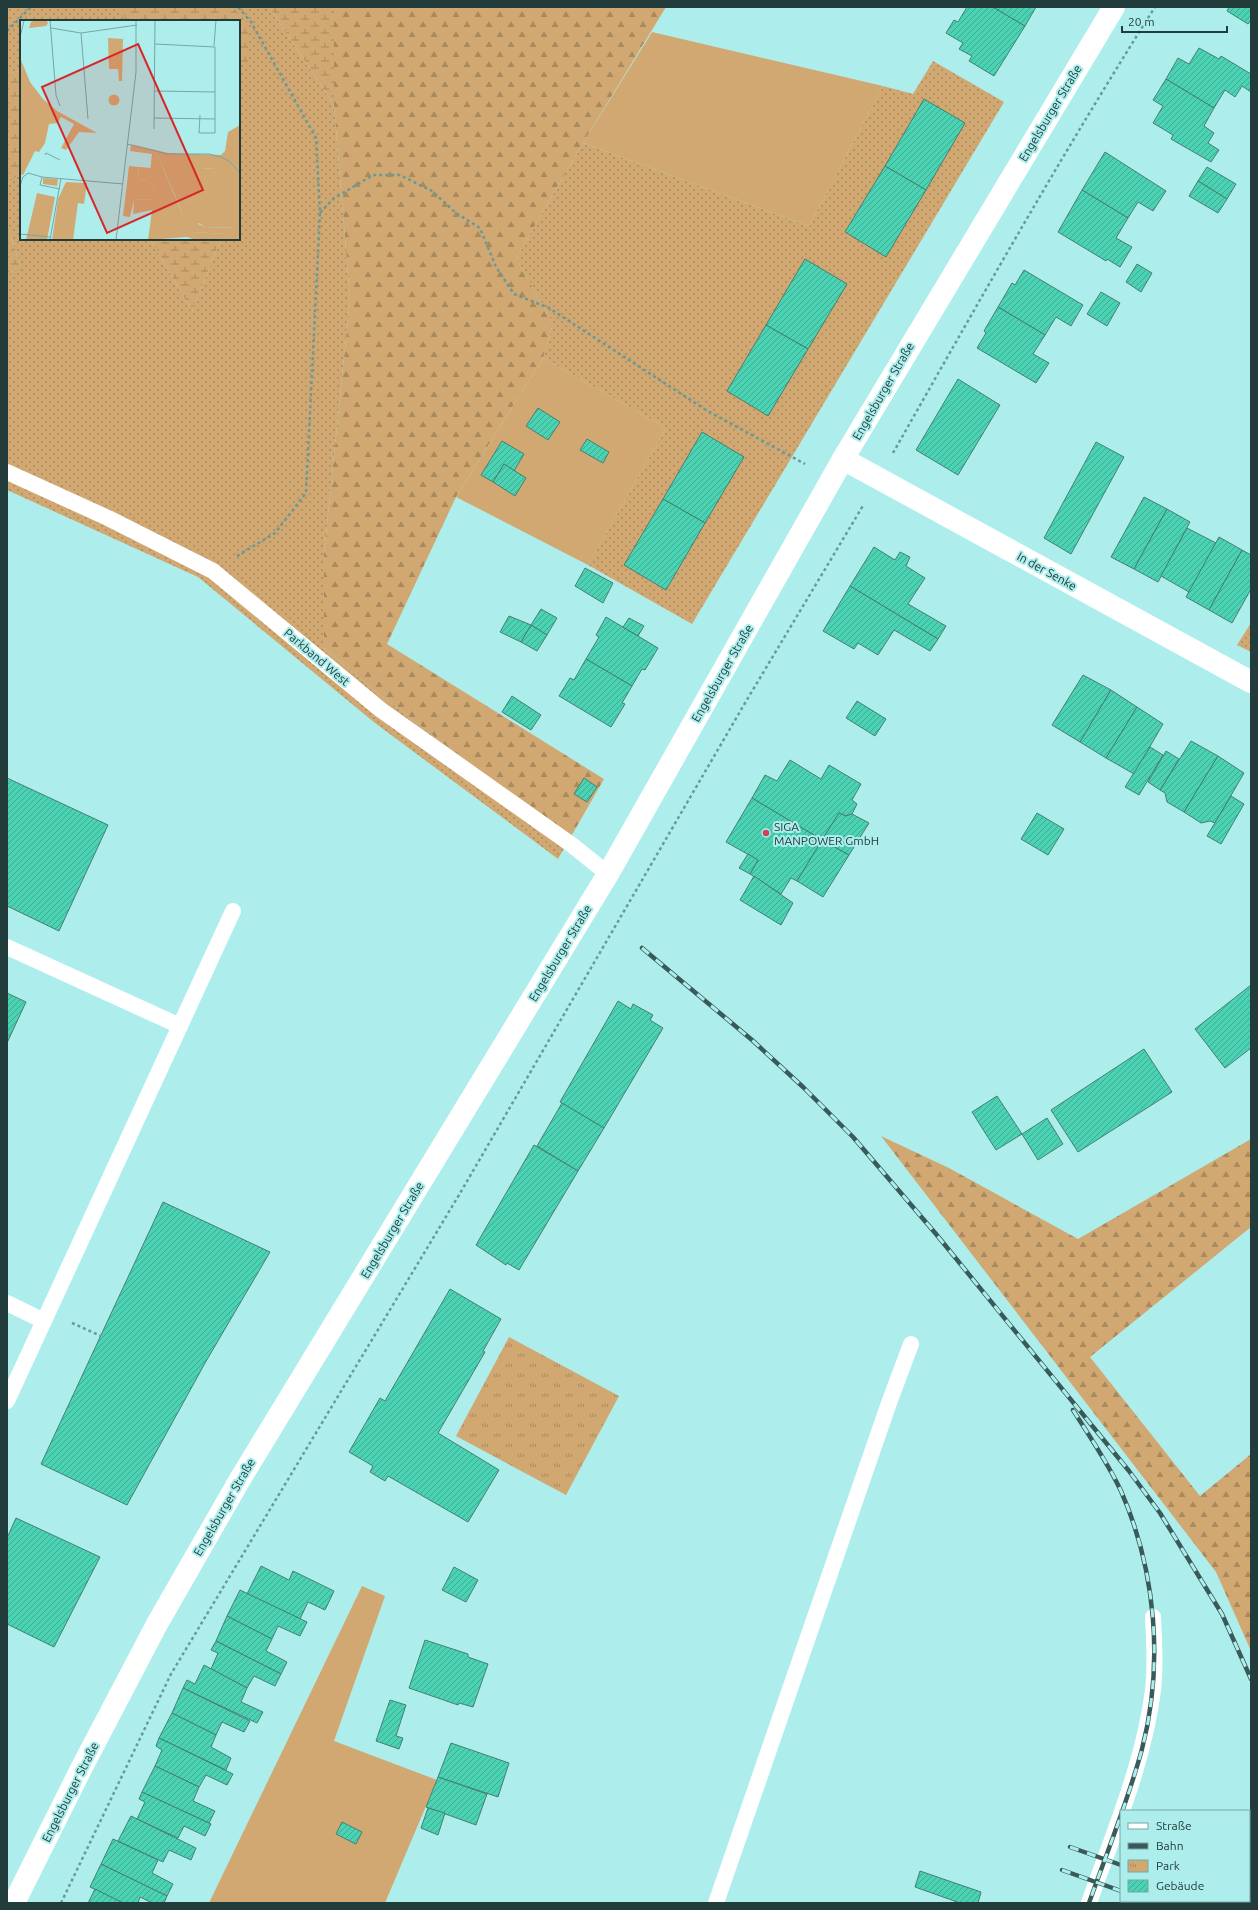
<svg xmlns="http://www.w3.org/2000/svg" width="1258" height="1910" viewBox="0 0 1258 1910" font-family="Ubuntu,sans-serif">
	<defs>
		<pattern id="grass-dots" width="8" height="8" patternUnits="userSpaceOnUse"><rect width="8" height="8" fill="#d1a871"/><path d="M2 2h.1M6 6h.1" fill="none" stroke="#a98a5e" stroke-width="1.8" stroke-linecap="round"/></pattern>
		<pattern id="forest-firs" width="22" height="20" patternUnits="userSpaceOnUse"><rect width="22" height="20" fill="#d1a871"/><path d="M5 1l3.5 6h-7zM16 11l3.5 6h-7z" fill="#a98a5e"/></pattern>
		<pattern id="wetland-marsh" width="20" height="14" patternUnits="userSpaceOnUse"><rect width="20" height="14" fill="#d1a871"/><path d="M1 5h8M5 5V1M11 12h8M15 12V8" fill="none" stroke="#a98a5e"/></pattern>
		<pattern id="park-tufts" width="24" height="20" patternUnits="userSpaceOnUse"><rect width="24" height="20" fill="#d1a871"/><path d="M3 7l-1-3M5 7V3M7 7l1-3M15 17l-1-3M17 17v-4M19 17l1-3" fill="none" stroke="#a98a5e"/></pattern>
		<pattern id="building-hatch" width="6" height="6" patternUnits="userSpaceOnUse"><rect width="6" height="6" fill="#4ad2b2"/><path d="M-1 1l2-2M0 6l6-6M5 7l2-2" fill="none" stroke="#3dac92"/></pattern>
	</defs>
	<rect width="100%" height="100%" fill="#adeeed"/>
	<!-- grass -->
	<g fill="url(#grass-dots)">
		<path d="M7,7h262l65,98 16,194 -26,255v94l50,42 195,150 -11,19 -183,-136 -177,-146 -191,-87v-214l13,-11 -13,-42v-38l14,-12v66h129l42,72 29,-72h18v-218h-218v49l-14,4z"/>
		<path d="M933,61l71,41 -312,522 -104,-59 78,-137 -123,-70 10,-34 -37,-66 67,-115 226,83 74,-140 30,8z"/>
		<path d="M1251,623v29l-14,-7z"/>
	</g>
	<!-- forest -->
	<g fill="url(#forest-firs)">
		<path d="M334,7h332l-83,136 -67,115 37,66 -10,34 -87,139 -69,147 217,135 -35,61 -195,-150 -50,-42v-94l26,-255 -16,-194z"/>
		<path d="M881,1136l68,32 129,71 173,-100v88l-161,130 110,139 51,-42v197l-35,-79z"/>
	</g>
	<!-- wetland -->
	<g fill="url(#wetland-marsh)">
		<path d="M119,7h114l15,17v38l-9,2v-43h-113z"/>
		<path d="M269,7h65v98z"/>
		<path d="M21,70v103l-14,12v-111z"/>
		<path d="M7,223l13,42 -13,11z"/>
		<path d="M150,239h71l-29,72z"/>
	</g>
	<!-- park -->
	<path fill="url(#park-tufts)" d="M509,1337l110,59 -53,99 -110,-59z"/>
	<!-- garden -->
	<g fill="#d1a871">
		<path d="M652,32l231,54 -74,140 -226,-83z"/>
		<path d="M543,358l123,70 -78,137 -132,-68z"/>
		<path d="M362,1586l23,10 -51,145 103,39 -52,123h-176z"/>
	</g>
	<!-- building -->
	<g fill="url(#building-hatch)" stroke="#467f70">
		<path d="M967,7h26l32,19 -31,50 -25,-15 3,-5 -13,-7 4,-6 -17,-10 8,-13 4,2z"/>
		<path d="M993,7h43l-11,19z"/>
		<path d="M1229,7h22v13l-3,4 -21,-13z"/>
		<path d="M1199,48l20,11 2,-3 30,18v18l-9,-6 -7,11 -10,-7 -11,18 -48,-29 12,-21 11,6z"/>
		<path d="M1166,79l48,29 -10,18 10,7 -6,10 11,7 -8,12 -40,-23 2,-4 -20,-12 10,-17 -10,-6z"/>
		<path d="M924,99l41,24 -39,67 -41,-24z"/>
		<path d="M1105,152l61,39 -13,20 -15,-9 -10,16 -46,-28z"/>
		<path d="M885,166l41,24 -40,67 -41,-25z"/>
		<path d="M1207,167l29,17 -9,15 -29,-18z"/>
		<path d="M1198,181l29,18 -9,14 -29,-17z"/>
		<path d="M1082,190l46,28 -12,20 16,9 -12,20 -13,-8 -1,2 -48,-29z"/>
		<path d="M805,259l42,25 -39,65 -42,-24z"/>
		<path d="M1137,264l15,9 -11,19 -15,-10z"/>
		<path d="M1024,270l59,35 -12,21 -15,-9 -11,18 -47,-28 14,-24 3,2z"/>
		<path d="M1101,292l19,11 -13,23 -20,-12z"/>
		<path d="M998,307l47,28 -12,19 16,9 -13,20 -59,-35 9,-15 -2,-2z"/>
		<path d="M766,325l42,24 -40,67 -41,-25z"/>
		<path d="M958,379l42,26 -42,70 -42,-25z"/>
		<path d="M538,408l22,14 -12,18 -22,-14z"/>
		<path d="M702,432l42,25 -39,66 -42,-24z"/>
		<path d="M587,439l22,13 -6,11 -23,-13z"/>
		<path d="M502,441l22,13 -10,17 -10,-7 -11,18 -12,-7z"/>
		<path d="M1096,442l28,15 -53,97 -27,-16z"/>
		<path d="M504,464l22,14 -11,18 -22,-14z"/>
		<path d="M1144,497l23,12 -33,60 -23,-12z"/>
		<path d="M663,499l42,24 -39,67 -42,-25z"/>
		<path d="M1167,509l23,13 -32,60 -24,-13z"/>
		<path d="M1187,528l29,15 -27,49 -28,-16z"/>
		<path d="M1219,537l23,13 -33,60 -23,-13z"/>
		<path d="M874,547l21,13 5,-8 10,5 -4,9 19,12 -17,26 38,22 -8,13 -88,-53z"/>
		<path d="M1242,550l9,5v34l-19,34 -23,-13z"/>
		<path d="M585,568l28,15 -10,20 -28,-17z"/>
		<path d="M850,586l88,53 -8,12 -36,-21 -16,25 -20,-12 -4,6 -31,-18z"/>
		<path d="M541,609l16,9 -10,17 -16,-10z"/>
		<path d="M509,616l22,9 -10,17 -21,-10z"/>
		<path d="M606,617l52,31 -13,22 -3,-1 -10,17 -46,-27 13,-22 -3,-2z"/>
		<path d="M629,618l15,8 -6,10 -15,-9z"/>
		<path d="M531,625l16,10 -10,16 -16,-9z"/>
		<path d="M586,659l46,27 -10,17 3,1 -14,23 -52,-31 11,-18 4,2z"/>
		<path d="M1083,675l28,15 -31,52 -28,-17z"/>
		<path d="M1111,690l26,17 -31,51 -26,-16z"/>
		<path d="M512,696l29,19 -10,15 -29,-18z"/>
		<path d="M857,701l29,18 -11,17 -29,-18z"/>
		<path d="M1137,707l26,17 -29,50 -28,-16z"/>
		<path d="M1191,741l27,15 -34,56 -17,-10 -2,-9 -5,-3z"/>
		<path d="M1150,747l13,8 -24,40 -14,-8z"/>
		<path d="M1166,751l13,8 -19,31 -12,-8z"/>
		<path d="M1218,756l26,17 -29,50 -5,-2 -9,2 -17,-11z"/>
		<path d="M790,760l31,19 8,-14 32,19 -9,16 5,4 -5,10 -6,2 -7,-3 -17,27 -70,-42 13,-23 12,6z"/>
		<path d="M7,778l101,47 -49,106 -52,-25z"/>
		<path d="M584,778l13,9 -10,15 -13,-8z"/>
		<path d="M1231,796l13,8 -23,40 -14,-8z"/>
		<path d="M752,798l70,42 -25,41 -6,-3 -10,16 -31,-20 8,-14 -32,-18z"/>
		<path d="M839,813l7,3 6,-2 17,9 -20,32 -27,-15z"/>
		<path d="M1037,813l27,16 -16,26 -27,-16z"/>
		<path d="M822,840l27,15 -26,42 -26,-16z"/>
		<path d="M748,854l10,6 -8,14 -11,-6z"/>
		<path d="M754,876l39,27 -12,22 -41,-25z"/>
		<path d="M1251,985v63l-26,20 -30,-39z"/>
		<path d="M7,993l19,9 -19,41z"/>
		<path d="M618,1001l13,8 2,-5 20,11 -3,5 13,8 -59,100 -44,-26z"/>
		<path d="M1144,1049l28,43 -94,60 -27,-42z"/>
		<path d="M997,1096l25,38 -26,16 -24,-38z"/>
		<path d="M562,1103l42,25 -26,43 -41,-25z"/>
		<path d="M1047,1118l16,26 -25,16 -16,-26z"/>
		<path d="M534,1145l44,26 -59,99 -12,-7 -1,2 -30,-20z"/>
		<path d="M163,1202l107,50 -65,111 -78,142 -86,-41z"/>
		<path d="M450,1289l51,30 -18,32 2,1 -47,81 61,37 -31,52 -80,-46 -3,5 -15,-9 3,-6 -24,-14 31,-54 5,3z"/>
		<path d="M16,1518l84,39 -46,90 -47,-23v-86z"/>
		<path d="M261,1566l28,14 4,-9 41,20 -9,19 -17,-8 -8,17 -53,-25z"/>
		<path d="M454,1567l24,13 -12,22 -24,-12z"/>
		<path d="M240,1590l67,32 -7,14 -22,-10 -6,13 -45,-23z"/>
		<path d="M227,1616l45,23 -6,12 21,11 -6,12 -65,-33z"/>
		<path d="M425,1640l43,14v3l20,7 -15,43 -14,-4 -1,2 -49,-17z"/>
		<path d="M216,1641l65,33 -6,12 -21,-10 -7,12 -36,-19 7,-16 -7,-3z"/>
		<path d="M204,1665l43,23 -6,14 22,10 -6,11 -74,-35 4,-8 8,4z"/>
		<path d="M183,1688l67,33 -6,11 -22,-10 -6,13 -44,-22z"/>
		<path d="M390,1700l16,5 -10,31 7,2 -4,11 -23,-8z"/>
		<path d="M172,1713l44,22 -5,12 20,11 -5,12 -67,-32z"/>
		<path d="M159,1738l74,36 -6,11 -21,-10 -7,12 -44,-21 7,-16 -6,-4z"/>
		<path d="M451,1743l58,20 -11,34 -60,-20z"/>
		<path d="M155,1766l44,21 -6,14 22,10 -6,12 -67,-31z"/>
		<path d="M438,1777l49,17 -11,31 -50,-18z"/>
		<path d="M142,1792l69,32 -6,12 -21,-10 -6,12 -41,-19 8,-17 -6,-3z"/>
		<path d="M428,1808l17,5 -7,22 -17,-7z"/>
		<path d="M131,1816l65,32 -5,12 -22,-10 -6,12 -45,-21z"/>
		<path d="M342,1822l20,10 -6,12 -20,-10z"/>
		<path d="M113,1839l45,21 -6,13 21,11 -6,12 -66,-32z"/>
		<path d="M101,1864l66,32 -3,7h-12l-12,-6 -2,6h-15l-33,-16z"/>
		<path d="M920,1871l61,21 -3,11h-18l-45,-16z"/>
		<path d="M95,1889l28,14h-35z"/>
	</g>
	<g fill="none" stroke-linecap="round" stroke-linejoin="round">
		<!-- path -->
		<g stroke="#6a9998" stroke-width="2.5" stroke-dasharray="3 3" stroke-linecap="butt">
			<path d="M7,31l24,-24"/>
			<path d="M320,213l13,-14 40,-24h27l32,16 24,22 24,15 16,39 18,27 35,14 157,102 99,54"/>
			<path d="M893,453c85,-150 170,-301 262,-446"/>
			<path d="M237,556l38,-23 31,-40 14,-280 -4,-75 -65,-116 -13,-15"/>
			<path d="M72,1323l29,13"/>
			<path d="M61,1903l110,-229 288,-479 286,-492 119,-199"/>
		</g>
		<!-- lane -->
		<g stroke="#fff" stroke-width="16">
			<path d="M7,472l101,46 105,53 168,139 191,135 36,29"/>
			<path d="M7,947l173,79"/>
			<path d="M7,1303l37,18"/>
			<path d="M7,1401l226,-490"/>
			<path d="M716,1903l173,-500 22,-59"/>
			<path d="M1089,1903c24,-69 55,-140 64,-213 3,-24 1,-49 0,-73"/>
		</g>
		<!-- street -->
		<path stroke="#fff" stroke-width="22" d="M843,459l408,223"/>
		<!-- secondary -->
		<path stroke="#fff" stroke-width="22" d="M14,1903l68,-136 75,-143 82,-143 369,-607 235,-415 271,-452"/>
		<!-- rail casing -->
		<g stroke="#395a59" stroke-width="4.5">
			<g id="rail">
				<path d="M642,948l110,92 51,47 50,50 83,97 193,237 31,42 62,101 29,65"/>
				<path d="M1073,1410c17,27 35,53 48,81 35,80 43,173 21,258 -14,52 -35,103 -53,154"/>
				<path d="M1070,1847l51,18"/>
				<path d="M1062,1870l59,21"/>
			</g>
		</g>
		<!-- rail -->
		<use href="#rail" stroke="#adeeed" stroke-width="3" stroke-dasharray="9" stroke-linecap="butt"/>
	</g>
	<!-- markers -->
	<circle fill="#d1415b" stroke="#adeeed" stroke-width="1.5" cx="766" cy="833" r="4"/>
	<g text-anchor="middle" dominant-baseline="central" stroke-width="4" stroke-linejoin="round" paint-order="stroke">
		<!-- street labels -->
		<g font-size="12" fill="#213c3b" stroke="#adeeed">
			<text transform="translate(1050 113) rotate(-59)">Engelsburger Straße</text>
			<text transform="translate(883 391) rotate(-60)">Engelsburger Straße</text>
			<text transform="translate(1047 571) rotate(29)">In der Senke</text>
			<text transform="translate(317 657) rotate(40)">Parkband West</text>
			<text transform="translate(722 673) rotate(-60)">Engelsburger Straße</text>
			<text transform="translate(560 953) rotate(-59)">Engelsburger Straße</text>
			<text transform="translate(392 1230) rotate(-59)">Engelsburger Straße</text>
			<text transform="translate(224 1507) rotate(-60)">Engelsburger Straße</text>
			<text transform="translate(70 1792) rotate(-63)">Engelsburger Straße</text>
		</g>
		<!-- poi labels -->
		<g font-size="12" fill="#213c3b" stroke="#adeeed" text-anchor="start">
			<text x="774" y="826">SIGA<tspan x="774" dy="14">MANPOWER GmbH</tspan></text>
		</g>
	</g>
	<!-- overview -->
	<g transform="translate(20 20)">
		<rect width="220" height="220" fill="#adeeed"/>
		<path d="M16,0h10l2,3 -2,3 -17,2 2,-6zM220,105v99l-4,4 -31,-1 -23,-14 6,-11 -14,-9 -18,-41 -25,-8 37,9 53,2 4,-4 3,-19zM195,148l-22,15 8,-14zM109,146l10,1 -1,13 11,1 6,7 -1,11 -20,1 -4,17 -7,-1zM23,158l15,1 -1,7 -14,-2zM46,162l21,1 -3,21 -6,-1 -5,37h-21l6,-41zM17,173l18,4 -8,43h-21z" fill="#d1a871" fill-rule="evenodd"/>
		<path d="M1,40l9,22 13,17 14,12 40,22 -18,-1 -13,18 -5,-2 13,-24 -13,-7 -4,6 -8,1 -4,19 -6,9 -4,-1 -12,24 -3,-1zM111,125l25,7 26,61 6,2 3,-15 5,-1v12l6,5 -4,8 7,3 26,1 9,-4v16h-14l-1,-6 -32,-2 3,8 -9,-3 -39,3 7,-52 -6,-7 3,-27 -22,-3z" fill="#d1a871"/>
		<path d="M174,147l7,2 14,-1 -17,18 -6,-3 5,-8 -5,-4zM158,153l10,7 -2,7 -8,-5zM154,173l14,9v10l-6,1z" fill="#d1a871"/>
		<path d="M88.5 80a5.5 5.5 0 1 1 11 0a5.5 5.5 0 1 1-11 0Z" fill="#d1a871"/>
		<path d="M88,18l15,1 -1,42h-3l-1,-12h-9zM119,147l12,1 -2,13 -11,-1zM134,179l-2,11 -19,4 1,-14zM173,212l33,2v6h-30z" fill="#d1a871"/>
		<path fill="none" stroke="#75a7a6" stroke-width="1" d="M30,0l6,75 4,11M31,8l30,5 56,-8M61,13l7,86M0,17l4,-16M194,26l2,-26M135,71l60,1M180,95l-1,18h16v-14M134,98l61,1v-72l-60,-3M134,109l1,-109M107,124l40,10h42l12,3 8,4 11,12M25,135l1,-2 14,7M22,157l-2,8 20,4M0,166l3,-9 5,-4 14,4 81,7M0,214l30,3M30,220l11,-62M96,220l20,-168v-52"/>
		<path fill="#d62828" fill-opacity="0.15" stroke="#d62828" stroke-width="2" d="M118,24l65,146 -96,43 -65,-146z"/>
		<rect width="220" height="220" fill="none" stroke="#213c3b" stroke-width="2"/>
	</g>
	<!-- border -->
	<rect width="1258" height="1910" fill="none" stroke="#213c3b" stroke-width="16"/>
	<!-- legend -->
	<rect x="1120" y="1810" width="130" height="92" fill="#adeeed" stroke="#75a7a6"/>
	<rect x="1128" y="1823" width="20" height="6" fill="#ffffff" stroke="#75a7a6"/>
	<text x="1156" y="1830" font-size="12" fill="#213c3b">Straße</text>
	<rect x="1128" y="1843" width="20" height="6" fill="#395a59" stroke="#75a7a6"/>
	<text x="1156" y="1850" font-size="12" fill="#213c3b">Bahn</text>
	<rect x="1128" y="1860" width="20" height="12" fill="url(#park-tufts)" stroke="#75a7a6"/>
	<text x="1156" y="1870" font-size="12" fill="#213c3b">Park</text>
	<rect x="1128" y="1880" width="20" height="12" fill="url(#building-hatch)" stroke="#75a7a6"/>
	<text x="1156" y="1890" font-size="12" fill="#213c3b">Gebäude</text>
	<!-- scale -->
	<path d="M1122 26v6h105v-6" fill="none" stroke="#213c3b" stroke-width="2"/>
	<text x="1128" y="26" font-size="12" fill="#213c3b" stroke="#adeeed" stroke-width="3" paint-order="stroke">20 m</text>
</svg>
